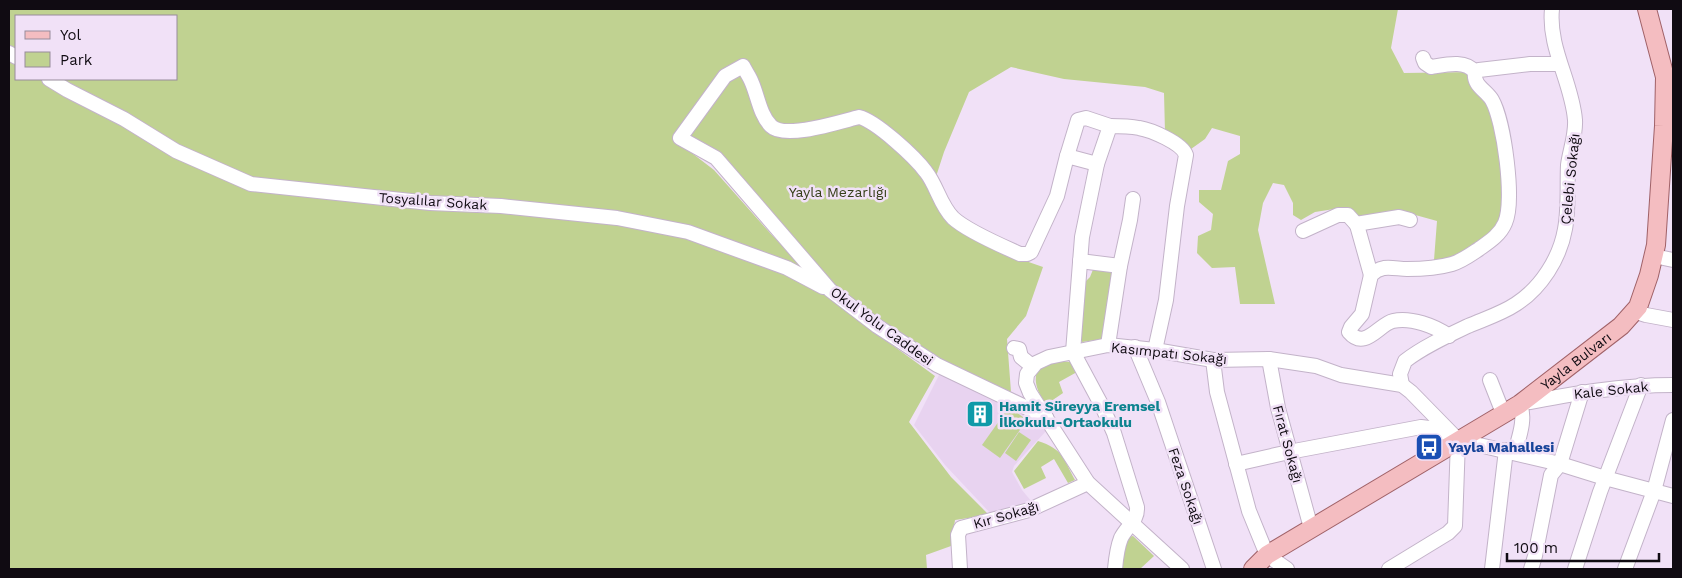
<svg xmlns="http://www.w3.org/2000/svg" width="1682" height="578" viewBox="0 0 1682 578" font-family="'Work Sans',sans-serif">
	<rect width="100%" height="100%" fill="#f1e1f7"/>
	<!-- built -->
	<path fill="#e8d3f0" d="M940,373l88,41 19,16 -33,36 -2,6 10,18 10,12 -41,12 -46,-49 -31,-40z"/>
	<!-- green -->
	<g fill="#c0d291" fill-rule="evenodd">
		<path d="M9,9h1389l-7,39 13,25 71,-1 29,68 -3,91 -31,24 -36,5 3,-39 -36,-10 -41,6 -13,-10 -32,5 -14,8 -8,-5v-12l-9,-18 -11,-2 -10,20 -5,27 17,74h-35l-5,-37 -23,1 -15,-15 1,-17 13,-6 2,-16 -14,-12v-12h22l7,-29 12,-7v-18l-28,-8 -7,11 -14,10 -26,-17 -1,-39 -19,-6 -81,-8 -53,-12 -42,25 -25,60 -13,40 16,26 70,40 26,9 -17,49 -19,23 4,53 -68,-30 -97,-62 -112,-128 -28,-28 -16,-7 -6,10 30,23 56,63 74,77 91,66 -26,46 42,55 38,38 -34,5 -4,26 -25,9 1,14h-918zM16,16h160v63h-160z"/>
		<path d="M1094,267l21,6 -12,66 -21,3 -3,-5 6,-55 5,-5z"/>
		<path d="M1058,361l13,1 6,10 -18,10 4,11 -16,11c-11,-11 -18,-33 -1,-41 3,-2 8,-2 12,-2z"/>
		<path d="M1009,407l18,13 -27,38 -18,-13z"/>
		<path d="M1019,432l12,8 -15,21 -11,-8z"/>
		<path d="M1038,441c25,8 25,17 37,39l-7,3 -14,-24 -13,8 5,11 -22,11 -10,-18z"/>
		<path d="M1133,536l21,20 -14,13h-20l2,-20 6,-12z"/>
	</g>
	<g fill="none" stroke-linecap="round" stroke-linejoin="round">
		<!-- minor casing -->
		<g stroke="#c3b3c9" stroke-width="16">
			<g id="minor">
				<path d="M9,53l7,4"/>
				<path d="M1423,58l2,5 6,4c13,-2 34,-8 44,5"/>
				<path d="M49,79l18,11 57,29 52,32 75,33 179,19 71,3 116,12 71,14 99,36 36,19"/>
				<path d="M1067,156l11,-36 8,-2 24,8"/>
				<path d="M1356,224l43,-7 11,3"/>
				<path d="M1303,231l35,-16h10l9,10 14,50"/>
				<path d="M1654,256l19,4"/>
				<path d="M1080,261l40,5"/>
				<path d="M1633,311l13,4 27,5"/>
				<path d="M1449,336c-14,-10 -38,-19 -56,-15 -14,3 -28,30 -44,11l2,-5 11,-13 9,-39c4,-4 8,-6 13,-7 7,-1 16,1 23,1 14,0 31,-1 45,-5 10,-3 18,-9 27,-15 10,-7 21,-14 26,-26 10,-22 -1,-102 -13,-123 -6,-10 -19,-14 -17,-28l4,-2 51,-6h29"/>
				<path d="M1108,345l12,-79 10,-46 3,-21"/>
				<path d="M1135,347l23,55 56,167"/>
				<path d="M1014,348l5,1 2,8 11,9"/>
				<path d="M1269,359l9,49 33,120"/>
				<path d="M1213,360l4,32 32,119 18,44 20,14"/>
				<path d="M1490,380l13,33"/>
				<path d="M1402,385l-2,-11 5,-13c18,-14 42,-25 63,-35 16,-7 33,-12 48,-22 25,-16 44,-46 49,-75 4,-21 2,-43 3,-64 2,-15 8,-30 7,-45 -3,-38 -27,-72 -23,-111"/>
				<path d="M1046,417l-109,-52 -60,-39 -47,-36 -114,-132 -36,-20 45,-62 18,-10c3,6 7,11 9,17 6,14 8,32 19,43 14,14 71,-5 88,-9 17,4 56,40 67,55 11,14 14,33 27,46 14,13 49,28 67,36h7l4,-2 26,-56 10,-40 30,8"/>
				<path d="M1515,452c4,-15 11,-33 5,-48 51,-10 101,-19 153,-19"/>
				<path d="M1236,464l53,-12 132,-25 16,2 21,11 102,24 45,14 68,18"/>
				<path d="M960,569l-2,-34 3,-7 68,-18 59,-27"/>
				<path d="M1115,569c1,-11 2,-21 6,-31 6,-12 17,-17 16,-31l-23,-74 -12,-27 -29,-54 9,-115 15,-73 13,-38c10,0 19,0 29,2 12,2 43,15 47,27l-9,51 -11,94 -11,50"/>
				<path d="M1182,569l-94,-86 -58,-90 -4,-10 1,-9 9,-11 13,-6 59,-12 47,5 58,10 56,-1 47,7 25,9 61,10 9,7 47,48"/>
				<path d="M1389,569l59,-36 7,-7 3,-86"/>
				<path d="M1492,569l14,-119"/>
				<path d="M1531,569l4,-13 16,-81 9,-11 22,-72"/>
				<path d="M1575,569l25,-77 41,-107"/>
				<path d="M1625,569l29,-78 19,-71"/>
			</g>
		</g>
		<!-- major casing -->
		<g stroke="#a06268" stroke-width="20">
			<g id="major">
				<path id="s1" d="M1253,569l14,-14 253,-151 101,-78 17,-19 11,-32 7,-30 8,-119 1,-49 -18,-68"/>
			</g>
		</g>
		<!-- minor -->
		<use href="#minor" stroke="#fff" stroke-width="14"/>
		<!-- major -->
		<use href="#major" stroke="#f4bdc1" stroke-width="18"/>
	</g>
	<!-- icons -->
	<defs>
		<g id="building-square" transform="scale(1.4375)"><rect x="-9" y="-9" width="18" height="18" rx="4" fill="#0f9aa8" stroke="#f1e1f7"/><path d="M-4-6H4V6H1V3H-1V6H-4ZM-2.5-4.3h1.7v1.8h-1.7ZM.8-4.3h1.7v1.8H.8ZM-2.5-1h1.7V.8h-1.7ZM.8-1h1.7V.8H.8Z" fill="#fff"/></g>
		<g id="bus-square" transform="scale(1.4375)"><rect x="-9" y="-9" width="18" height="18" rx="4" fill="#1a4fb4" stroke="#f1e1f7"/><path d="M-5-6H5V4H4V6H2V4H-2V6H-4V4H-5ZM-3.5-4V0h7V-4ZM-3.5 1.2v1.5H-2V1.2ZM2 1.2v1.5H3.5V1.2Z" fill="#fff"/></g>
	</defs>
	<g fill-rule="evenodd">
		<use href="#building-square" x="980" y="414"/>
		<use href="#bus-square" x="1429" y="447"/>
	</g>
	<g text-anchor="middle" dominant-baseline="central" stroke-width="5" stroke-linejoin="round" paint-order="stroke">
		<!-- street labels -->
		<g font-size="14" fill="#100b12" stroke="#f1e1f7">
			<text transform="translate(1570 179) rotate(-84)">Çelebi Sokağı</text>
			<text transform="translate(433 201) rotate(4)">Tosyalılar Sokak</text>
			<text transform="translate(882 326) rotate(36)">Okul Yolu Caddesi</text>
			<text transform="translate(1169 353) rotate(6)">Kasımpatı Sokağı</text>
			<text stroke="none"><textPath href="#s1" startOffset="385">Yayla Bulvarı</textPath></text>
			<text transform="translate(1611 390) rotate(-6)">Kale Sokak</text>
			<text transform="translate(1288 444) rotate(75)">Fırat Sokağı</text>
			<text transform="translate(1186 486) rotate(71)">Feza Sokağı</text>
			<text transform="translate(1006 515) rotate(-16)">Kır Sokağı</text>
		</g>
		<!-- park labels -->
		<g font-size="14" fill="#363f1a" stroke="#f1e1f7">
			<text x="838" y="192">Yayla Mezarlığı</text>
		</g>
		<!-- culture labels -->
		<g font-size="14" font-weight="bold" fill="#0d838f" stroke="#f1e1f7" text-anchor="start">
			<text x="999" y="406">Hamit Süreyya Eremsel<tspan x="999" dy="16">İlkokulu-Ortaokulu</tspan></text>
		</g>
		<!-- transit labels -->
		<g font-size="14" font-weight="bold" fill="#164399" stroke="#f1e1f7" text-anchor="start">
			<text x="1448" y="447">Yayla Mahallesi</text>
		</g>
	</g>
	<!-- border -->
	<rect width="1682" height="578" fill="none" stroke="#100b12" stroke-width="20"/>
	<!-- legend -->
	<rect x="15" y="15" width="162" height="65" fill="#f1e1f7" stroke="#978b9b"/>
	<rect x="25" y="31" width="25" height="8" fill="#f4bdc1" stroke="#978b9b"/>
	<text x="60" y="40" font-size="15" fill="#100b12">Yol</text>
	<rect x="25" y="52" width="25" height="15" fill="#c0d291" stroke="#978b9b"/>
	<text x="60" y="65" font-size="15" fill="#100b12">Park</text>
	<!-- scale -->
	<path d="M1507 553v8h152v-8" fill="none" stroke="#100b12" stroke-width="2.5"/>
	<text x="1514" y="553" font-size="15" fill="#100b12" stroke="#f1e1f7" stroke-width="4" paint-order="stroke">100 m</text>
</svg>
